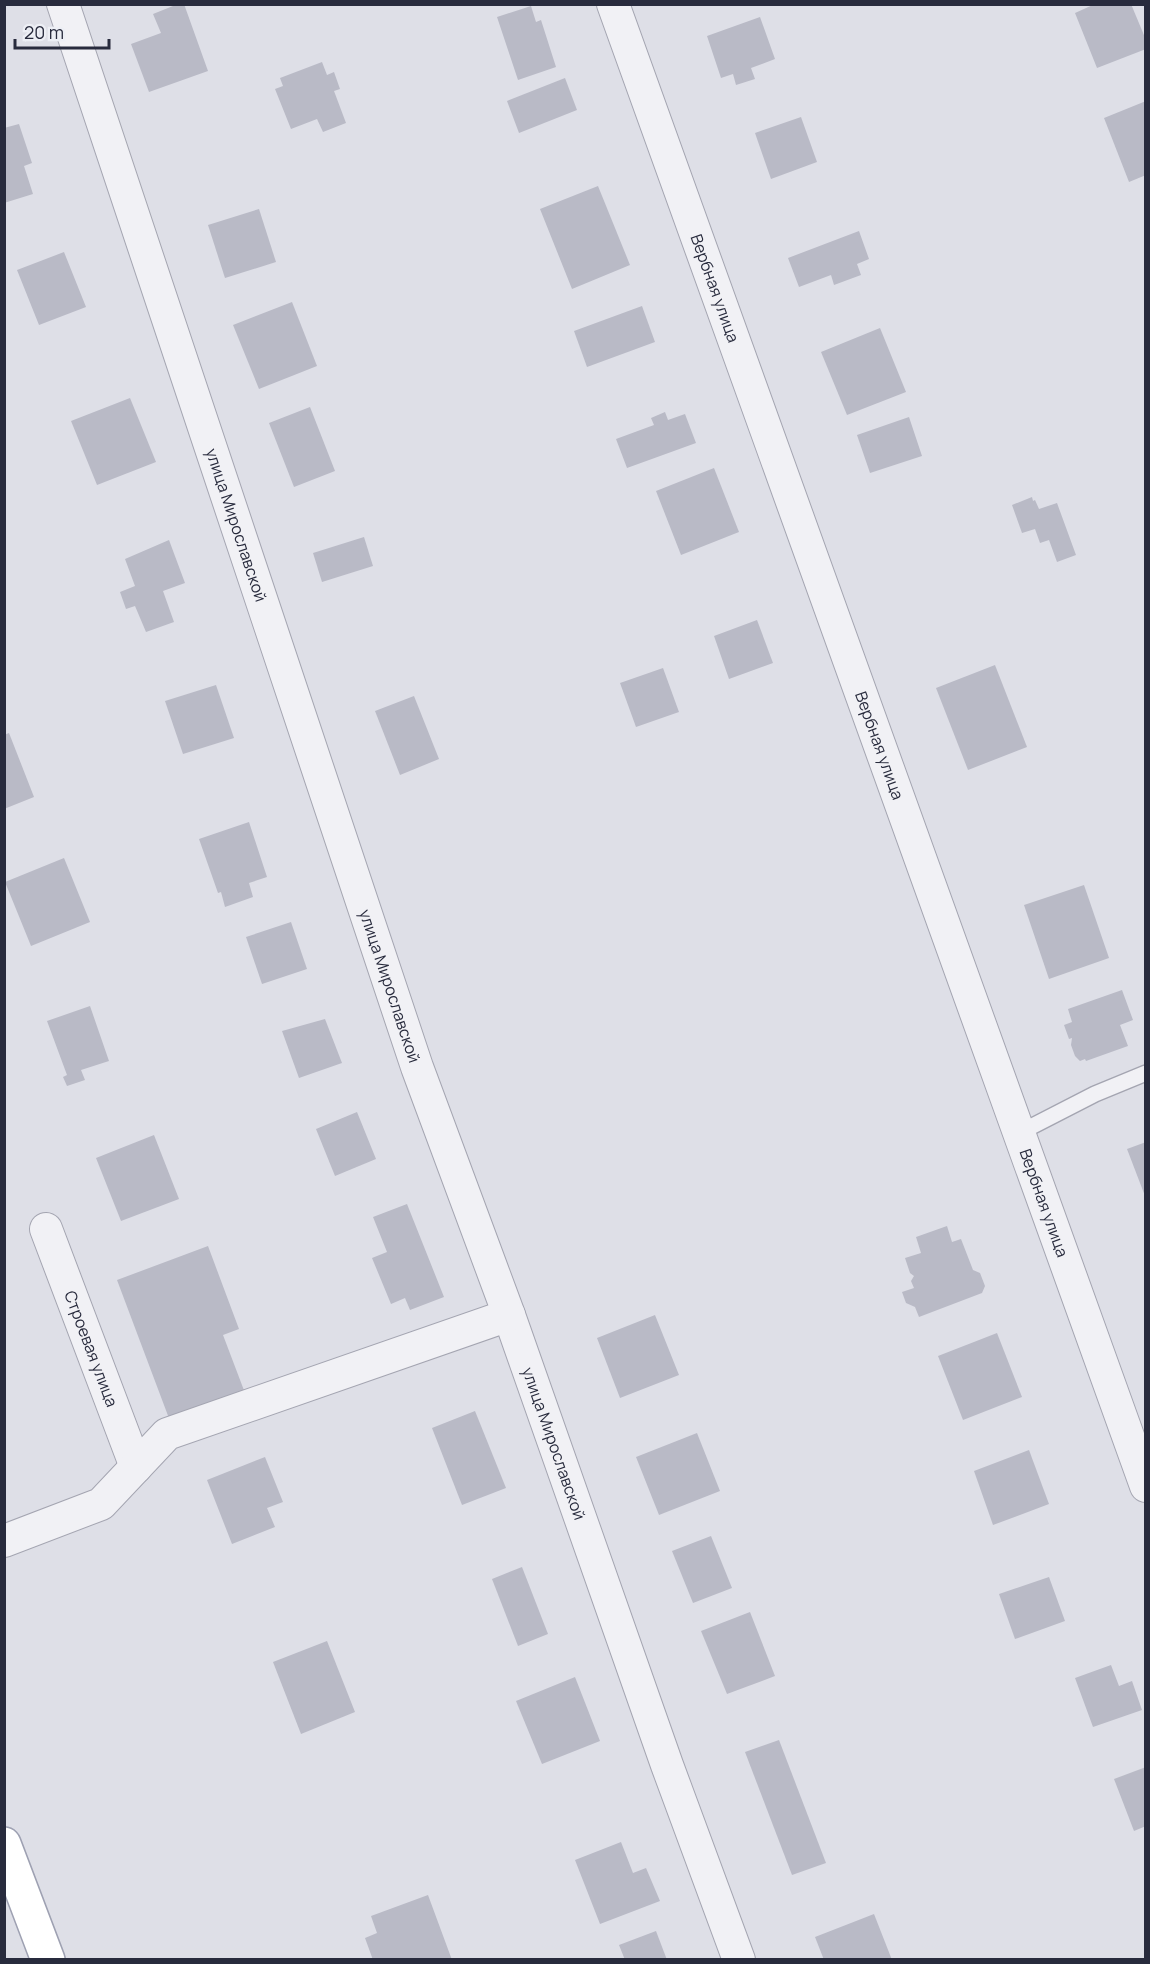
<svg xmlns="http://www.w3.org/2000/svg" width="1150" height="1964" viewBox="0 0 1150 1964" font-family="Manrope,sans-serif">
	<rect width="100%" height="100%" fill="#dedfe7"/>
	<!-- building -->
	<g fill="#b9bac6">
		<path d="M178,4h6l24,67 -59,21 -18,-48 30,-11 -8,-19z"/>
		<path d="M1095,4h36l15,36v9l-49,19 -22,-55z"/>
		<path d="M531,6l5,16 5,-2 15,47 -38,13 -21,-63z"/>
		<path d="M760,17l15,42 -24,9 4,11 -19,6 -3,-11 -12,4 -14,-42z"/>
		<path d="M322,62l5,13 7,-3 6,17 -6,2 12,32 -23,9 -6,-13 -26,10 -16,-40 8,-3 -3,-8z"/>
		<path d="M565,78l12,32 -58,23 -12,-32z"/>
		<path d="M1146,101v74l-17,7 -25,-64z"/>
		<path d="M801,117l16,45 -46,17 -16,-46z"/>
		<path d="M19,124l13,39 -8,3 9,28 -29,9v-75z"/>
		<path d="M598,186l32,79 -58,24 -32,-80z"/>
		<path d="M259,209l17,53 -51,16 -17,-53z"/>
		<path d="M859,231l10,28 -12,5 4,11 -27,10 -3,-10 -32,12 -11,-29z"/>
		<path d="M64,252l22,55 -47,18 -22,-55z"/>
		<path d="M292,302l25,64 -58,23 -26,-64z"/>
		<path d="M642,306l13,36 -68,25 -13,-36z"/>
		<path d="M880,328l26,64 -59,23 -26,-63z"/>
		<path d="M130,398l26,64 -59,23 -26,-64z"/>
		<path d="M310,407l25,64 -41,16 -25,-64z"/>
		<path d="M665,412l3,8 17,-6 11,29 -69,25 -11,-29 38,-14 -3,-7z"/>
		<path d="M909,417l13,39 -52,17 -13,-38z"/>
		<path d="M714,468l25,64 -58,23 -25,-64z"/>
		<path d="M1032,497l1,4 2,-1 4,9 18,-6 19,52 -19,7 -8,-22 -9,3 -5,-14 -13,4 -10,-28z"/>
		<path d="M364,537l9,29 -51,16 -9,-29z"/>
		<path d="M169,540l16,43 -22,8 11,31 -28,10 -11,-26 -9,3 -6,-17 15,-6 -10,-27z"/>
		<path d="M757,620l16,43 -44,16 -15,-43z"/>
		<path d="M995,665l32,82 -59,23 -32,-82z"/>
		<path d="M663,668l16,44 -43,15 -16,-44z"/>
		<path d="M216,685l18,53 -51,16 -18,-53z"/>
		<path d="M414,696l25,63 -39,16 -25,-64z"/>
		<path d="M9,733l25,64 -30,12v-74z"/>
		<path d="M249,822l18,55 -18,6 4,14 -28,10 -4,-15 -3,1 -19,-54z"/>
		<path d="M64,858l26,64 -59,24 -26,-64z"/>
		<path d="M1084,885l25,73 -60,21 -25,-74z"/>
		<path d="M291,922l16,47 -45,15 -16,-47z"/>
		<path d="M1122,990l11,30 -13,5 8,21 -42,15 -1,-2 -5,2 -5,-5 -4,-11 1,-7 -3,1 -5,-14 8,-3 -4,-13z"/>
		<path d="M90,1006l19,55 -28,9 4,10 -18,6 -4,-9 4,-2 -20,-54z"/>
		<path d="M325,1019l17,44 -43,15 -17,-47z"/>
		<path d="M357,1112l19,47 -41,17 -19,-47z"/>
		<path d="M154,1135l25,64 -58,22 -25,-63z"/>
		<path d="M1146,1142v54h-1l-18,-47z"/>
		<path d="M407,1204l37,93 -34,13 -5,-12 -14,6 -19,-46 15,-6 -14,-35z"/>
		<path d="M947,1226l5,16 9,-3 12,31 7,3 5,13 -3,7 -63,24 -4,-10 -9,-4 -4,-11 12,-4 -3,-7 3,-5 -4,-3 -5,-15 16,-5 -5,-16z"/>
		<path d="M208,1246l31,83 -16,6 22,58 -75,28 -53,-141z"/>
		<path d="M655,1315l24,60 -59,23 -23,-60z"/>
		<path d="M997,1333l25,64 -59,23 -25,-64z"/>
		<path d="M475,1411l31,77 -44,17 -30,-77z"/>
		<path d="M697,1433l23,58 -61,24 -23,-58z"/>
		<path d="M1029,1450l20,54 -56,21 -19,-54z"/>
		<path d="M265,1457l18,45 -16,6 8,19 -43,17 -25,-64z"/>
		<path d="M711,1536l21,52 -39,15 -21,-52z"/>
		<path d="M522,1567l26,67 -30,12 -26,-67z"/>
		<path d="M1049,1577l16,44 -50,18 -16,-45z"/>
		<path d="M750,1612l25,64 -48,18 -26,-63z"/>
		<path d="M327,1641l28,71 -54,22 -28,-72z"/>
		<path d="M1111,1665l8,21 13,-5 10,29 -49,17 -18,-49z"/>
		<path d="M575,1677l25,64 -58,23 -26,-63z"/>
		<path d="M779,1740l47,123 -34,12 -47,-123z"/>
		<path d="M1146,1767v59l-12,5 -20,-52z"/>
		<path d="M621,1842l12,31 13,-5 14,33 -60,23 -25,-64z"/>
		<path d="M428,1895l24,65h-79l-8,-22 12,-5 -6,-17z"/>
		<path d="M874,1914l18,46h-68l-9,-23z"/>
		<path d="M656,1931l11,29h-42l-6,-15z"/>
	</g>
	<g fill="none" stroke-linecap="round" stroke-linejoin="round">
		<!-- lane casing -->
		<g stroke="#a4a5b1" stroke-width="18">
			<path id="lane" d="M1019,1133l76,-39 51,-21"/>
		</g>
		<!-- street casing -->
		<g stroke="#a4a5b1" stroke-width="34">
			<g id="street">
				<path id="s1" d="M63,4l354,1063 92,248 158,450 72,195"/>
				<path id="s2" d="M613,4l533,1482"/>
				<path id="s3" d="M46,1229l90,238"/>
				<path d="M4,1541l97,-37 66,-70 342,-119"/>
			</g>
		</g>
		<!-- primary casing -->
		<g stroke="#9ea1b2" stroke-width="36">
			<path id="primary" d="M4,1844l44,116"/>
		</g>
		<!-- lane -->
		<use href="#lane" stroke="#f1f1f5" stroke-width="15"/>
		<!-- street -->
		<use href="#street" stroke="#f1f1f5" stroke-width="32"/>
		<!-- primary -->
		<use href="#primary" stroke="#fff" stroke-width="33"/>
	</g>
	<g text-anchor="middle" dominant-baseline="central" stroke-width="4.5" stroke-linejoin="round" paint-order="stroke">
		<!-- street labels -->
		<g font-size="16" fill="#282b3d" stroke="#edeff5">
			<text stroke="none"><textPath href="#s2" startOffset="302">Вербная улица</textPath></text>
			<text stroke="none"><textPath href="#s1" startOffset="549">улица Мирославской</textPath></text>
			<text stroke="none"><textPath href="#s2" startOffset="788">Вербная улица</textPath></text>
			<text stroke="none"><textPath href="#s1" startOffset="1035">улица Мирославской</textPath></text>
			<text stroke="none"><textPath href="#s2" startOffset="1274">Вербная улица</textPath></text>
			<text stroke="none"><textPath href="#s3" startOffset="128">Строевая улица</textPath></text>
			<text stroke="none"><textPath href="#s1" startOffset="1521">улица Мирославской</textPath></text>
		</g>
	</g>
	<!-- border -->
	<rect width="1150" height="1964" fill="none" stroke="#282b3d" stroke-width="12"/>
	<!-- scale -->
	<path d="M15 39v9h94v-9" fill="none" stroke="#282b3d" stroke-width="3"/>
	<text x="24" y="39" font-size="18" fill="#282b3d" stroke="#edeff5" stroke-width="4.5" paint-order="stroke">20 m</text>
</svg>
